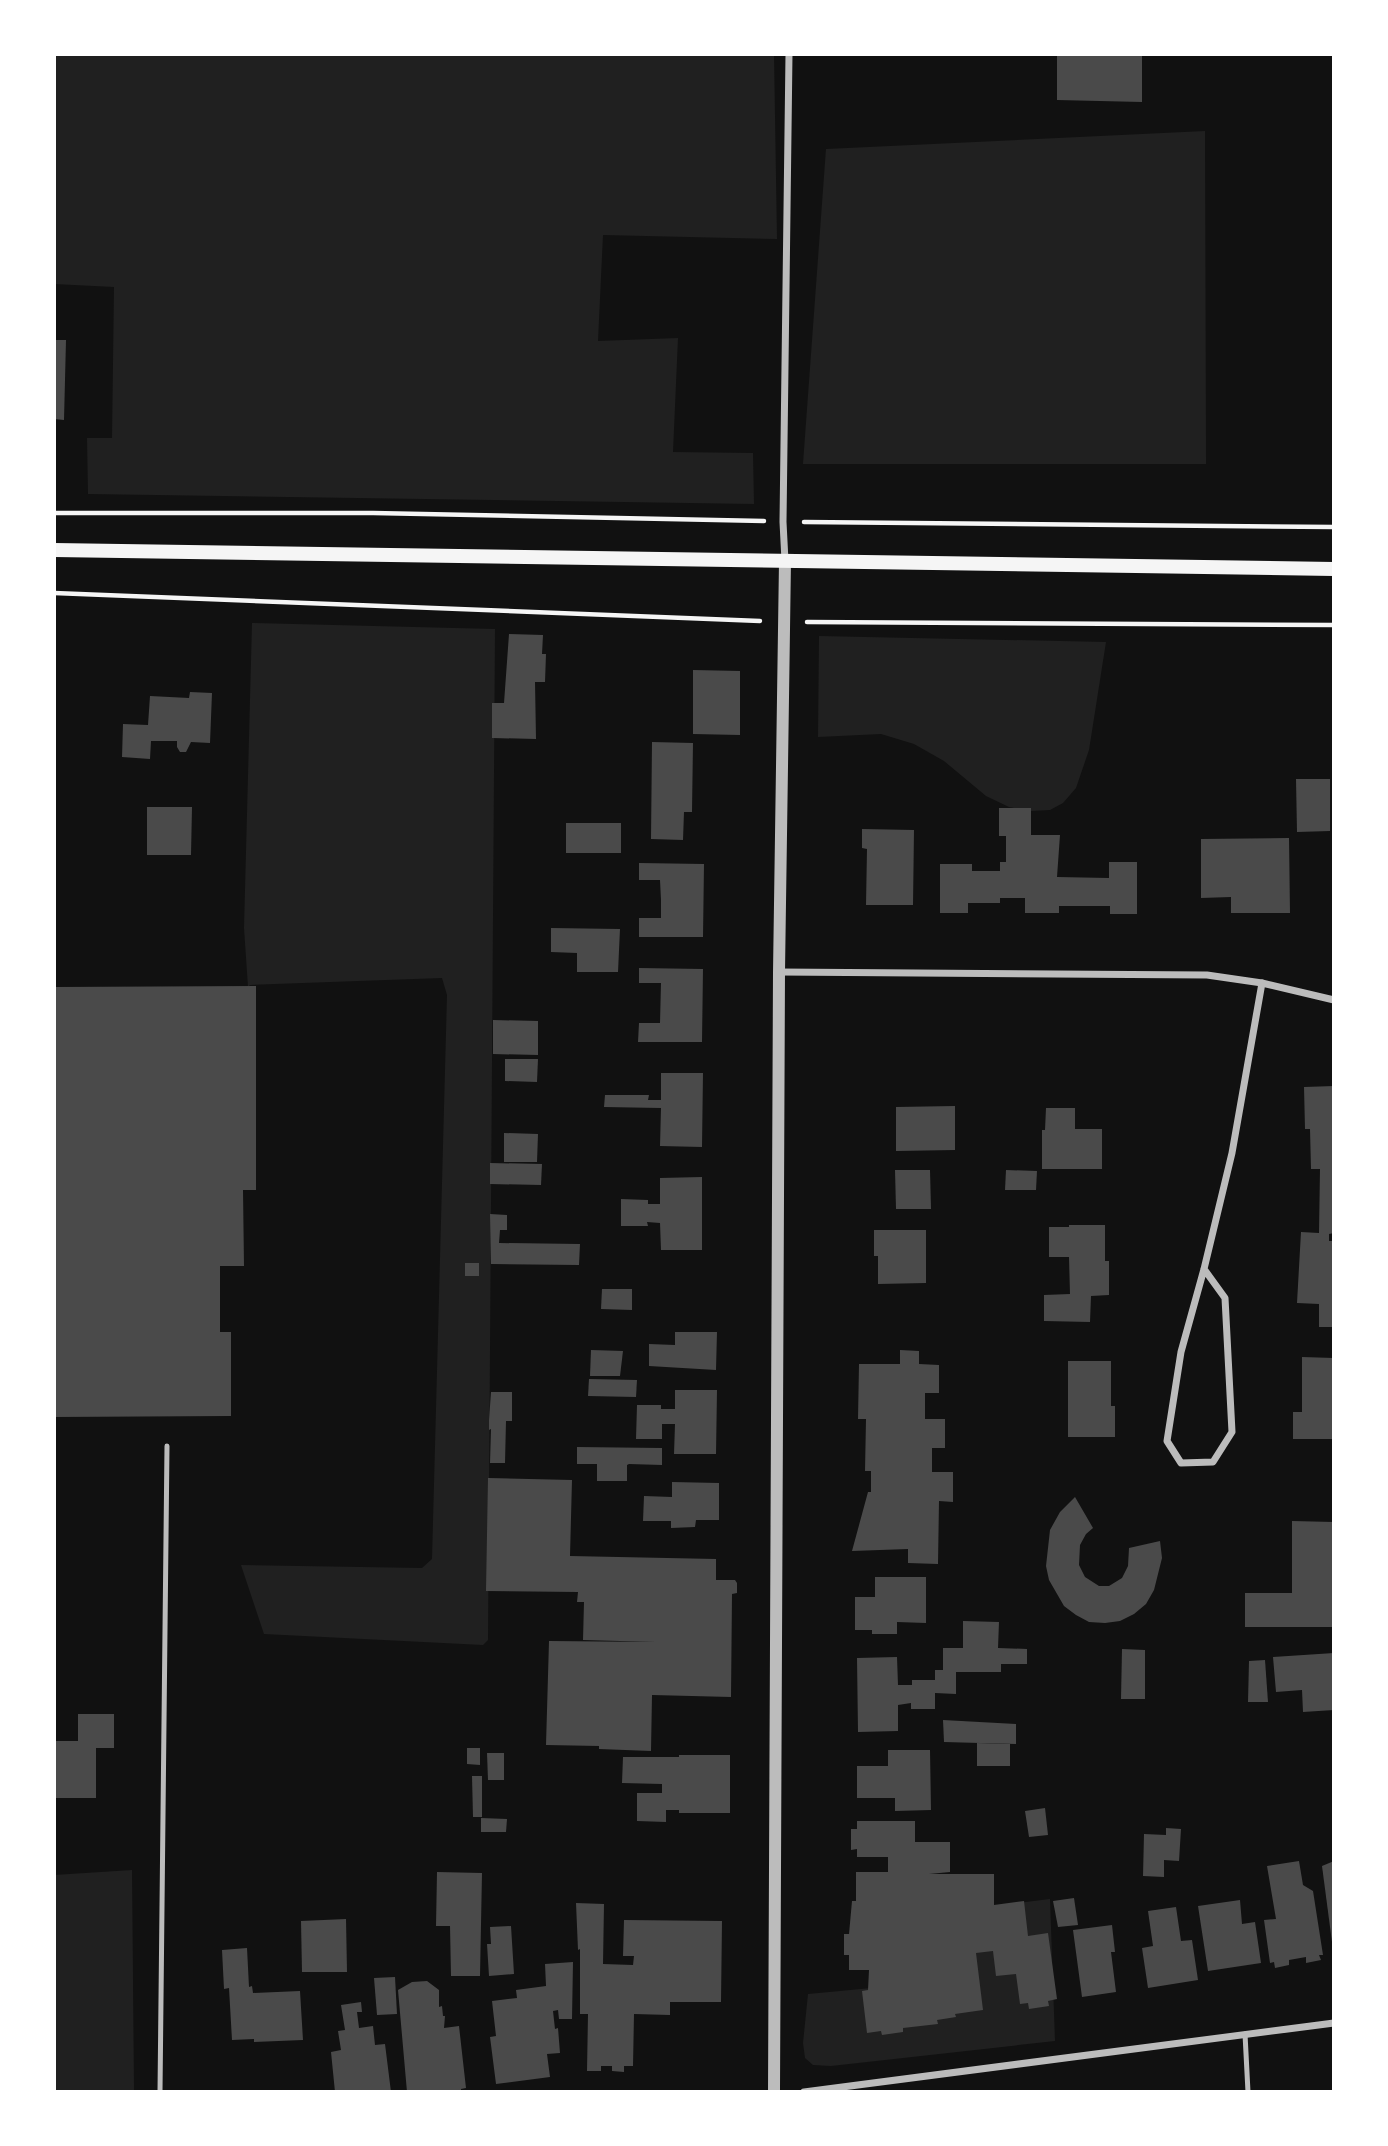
<svg xmlns="http://www.w3.org/2000/svg" width="1388" height="2146" viewBox="0 0 1388 2146" font-family="'IBM Plex Sans',sans-serif">
	<rect width="100%" height="100%" fill="#111"/>
	<!-- green -->
	<g fill="#202020">
		<path d="M54,54h720l3,185 -174,-4 -5,106 80,-3 -5,114 80,1 1,51 -666,-10 -1,-56h25l2,-151 -60,-3z"/>
		<path d="M1205,131l1,333h-403l23,-315z"/>
		<path d="M252,623l243,6 -7,1011 -5,5 -219,-11 -23,-69 181,3 10,-9 15,-564 -5,-17 -192,7 -2,2 -4,-59z"/>
		<path d="M819,636l287,6 -17,108 -13,38 -13,15 -13,7 -19,1 -22,-4 -23,-11 -42,-35 -30,-17 -33,-10 -63,3z"/>
		<path d="M132,1870l2,222h-80v-217z"/>
		<path d="M1050,1899l5,142 -224,25 -18,-1 -8,-7 -2,-15 5,-49 85,-8 22,-70z"/>
	</g>
	<!-- building -->
	<g fill="#4a4a4a">
		<path d="M1057,54h85v48l-85,-2z"/>
		<path d="M54,340h12l-2,80 -10,-1z"/>
		<path d="M509,634l34,1 -1,19h4l-1,28h-10l1,57 -44,-1v-35h12z"/>
		<path d="M693,670l47,1v64l-47,-1z"/>
		<path d="M190,692l22,1 -2,50 -19,-1 -5,10h-6l-3,-5v-6h-26l-1,18 -28,-2 1,-33 25,1 2,-29 39,2z"/>
		<path d="M652,742l41,1 -1,69h-8l-1,28 -32,-1z"/>
		<path d="M1296,779h34v52l-33,1z"/>
		<path d="M147,807h45l-1,48h-44z"/>
		<path d="M999,808h32v27h29l-3,42 52,1v-16h28v52h-27v-8h-51v7h-34v-15h-25v5h-32v10h-28v-49h32v7h28v-9h6v-26h-7z"/>
		<rect x="566" y="823" width="55" height="30"/>
		<path d="M862,829l52,1 -1,75h-47l1,-56 -5,-1z"/>
		<path d="M1289,838l1,75h-59v-16l-30,1v-59z"/>
		<path d="M639,863l65,1 -1,73h-64v-19h22v-18l-1,-20h-21z"/>
		<path d="M551,928l69,1 -2,43h-41v-19l-26,-1z"/>
		<path d="M639,968l64,1 -1,73h-64l1,-19h21l1,-40h-22z"/>
		<path d="M256,986v204h-13l1,76h-24v66h11v84l-177,1v-430z"/>
		<path d="M493,1020l45,1v34l-45,-1z"/>
		<path d="M505,1059h33l-1,23 -32,-1z"/>
		<path d="M661,1073h42l-1,74 -42,-1 1,-38 -57,-1 1,-12h44l-1,5h13z"/>
		<path d="M1334,1086v147l-5,1v7h5v86h-15v-23l-22,-1 4,-71 18,1 1,-64h-9l-1,-40h-5l-1,-42z"/>
		<path d="M955,1106v44l-59,1v-44z"/>
		<path d="M1046,1108h29v21h27v40h-60v-39h3z"/>
		<path d="M504,1133l34,1 -1,28h-33z"/>
		<path d="M490,1163l52,1 -1,21 -51,-1z"/>
		<path d="M895,1170h35l1,39h-35z"/>
		<path d="M1006,1170l31,1 -1,19h-31z"/>
		<path d="M702,1177v73h-41l-1,-27 -13,-1 1,4h-27v-27l27,1v4h12v-26z"/>
		<path d="M490,1214l17,1v15h-7l-1,13 81,1 -1,21 -88,-1z"/>
		<path d="M1069,1225h36v36h4v34l-18,1 -1,26 -46,-1v-26l26,-1 -1,-37h-20v-30h20z"/>
		<path d="M874,1230h52v53l-48,1v-28h-4z"/>
		<rect x="465" y="1263" width="14" height="13"/>
		<path d="M602,1289h30v21l-31,-1z"/>
		<path d="M675,1332h42l-1,38 -67,-4v-22l26,1z"/>
		<path d="M591,1350l32,1 -3,25h-30z"/>
		<path d="M900,1350l19,1v13l20,1v28h-14v26h20v29h-13v24h21v30l-14,-1 -1,63 -30,-1v-14l-56,2 16,-59h3v-21h-6l1,-52h-8l1,-55h41z"/>
		<path d="M1302,1357l32,1v81h-41v-27h9z"/>
		<path d="M1068,1361h43v45h4v31h-47z"/>
		<path d="M589,1379l48,1 -1,17 -48,-1z"/>
		<path d="M675,1390h42l-1,64h-42l1,-30h-13v15h-26l1,-34h24v4h14z"/>
		<path d="M491,1392h21v29h-6l-1,42h-15l1,-34 -2,1v-10z"/>
		<path d="M577,1447l85,1v17l-33,-1 -2,1v16h-30v-17h-20z"/>
		<path d="M488,1478l84,2 -2,76 146,3v21h19l2,3v10l-5,1 -1,103 -79,-2 -1,56 -52,-2v-3l-53,-1 3,-104 107,1 -73,-2 1,-38h-7l1,-10 -92,-1z"/>
		<path d="M672,1482l47,1v37h-23l-1,7 -24,1v-7h-28l1,-25 28,1z"/>
		<path d="M1075,1497l18,31 -7,6 -6,11 -1,20 6,12 14,9h10l13,-8 6,-12 1,-18 31,-7 2,17 -8,32 -8,14 -12,10 -14,7 -15,2 -16,-1 -13,-7 -12,-9 -15,-26 -3,-14 4,-36 10,-18z"/>
		<path d="M1292,1521l42,1v105h-89v-34h47z"/>
		<path d="M875,1577h51v46l-29,-1v12h-25v-4h-17v-33h20z"/>
		<path d="M963,1621l36,1 -1,26 29,1v15h-26v8h-45v22l-21,-1v16h-24v-6l-13,2v26l-40,1 -1,-74 40,-1 1,28h14v-5h23v-10h8v-22h20z"/>
		<path d="M1122,1649l23,1v49h-24z"/>
		<path d="M1334,1653v57l-31,2 -1,-22 -26,2 -3,-35z"/>
		<path d="M1265,1660l3,42h-20l1,-41z"/>
		<path d="M78,1714h36v34h-18v50h-40l-2,-55h2v-2h22z"/>
		<path d="M943,1720l73,4v20l-72,-2z"/>
		<path d="M977,1743l33,1v22h-33z"/>
		<path d="M467,1748h13v17l-13,-1z"/>
		<path d="M888,1750h42l1,60 -36,1v-13h-38v-32h31z"/>
		<path d="M487,1753h17v27h-16z"/>
		<path d="M679,1755h51v58h-51v-3h-13v12l-29,-1v-28h25v-9l-40,-1 1,-26h56z"/>
		<path d="M472,1776h10v41h-9z"/>
		<path d="M1045,1808l3,27 -19,2 -4,-26z"/>
		<path d="M481,1818l26,1 -1,13h-25z"/>
		<path d="M857,1821h58v21h35v30l-21,2h65v31l30,-4 4,35 20,-3 9,66 -9,2 1,5 -20,3 -1,-6 -8,1 -4,-30 -20,2 -3,-25 -17,2 7,57 -28,4 1,3 -19,3 1,4 -35,4v4l-21,3 -1,-4 -14,2 -5,-42 6,-1 1,-20h-20v-15h-5v-21h5l3,-33h4v-29h32v-15h-31v-8l-6,1v-21h6z"/>
		<path d="M1166,1828l15,1 -2,32 -15,-1v17l-21,-1 1,-42 22,1z"/>
		<path d="M1299,1861l4,24 10,6 10,64h-4l2,5 -15,3v-6l-17,3v5l-14,3 -1,-6 -4,1 -6,-43 12,-1 -9,-53z"/>
		<path d="M1334,1861v81h-2l-10,-76z"/>
		<path d="M437,1872l45,1 -2,103h-29l-1,-50h-14z"/>
		<path d="M1074,1898l4,27 -20,2 -5,-26z"/>
		<path d="M1240,1900l2,24 13,-2 6,41 -53,8 -10,-65z"/>
		<path d="M576,1903l28,1 -1,60 30,1 1,-9h-11l1,-36 98,1 -1,81h-51v13l-36,-1 -1,52h-9v6l-12,-1v-5h-11v5h-14l1,-57h-8v-65l-2,1z"/>
		<path d="M1176,1907l5,34 11,-1 6,40 -50,8 -6,-40 11,-2 -5,-35z"/>
		<path d="M346,1919l1,53h-45l-1,-51z"/>
		<path d="M1112,1925l3,27h-4l5,40 -34,5 -9,-67z"/>
		<path d="M511,1926l3,48 -25,2 -2,-32h4l-1,-17z"/>
		<path d="M247,1948l2,39 3,-1 1,7 47,-2 3,49 -49,2v-3l-22,1 -3,-52 -5,1 -2,-39z"/>
		<path d="M573,1962l-1,57h-13l-1,-9 -5,1 2,18 3,-1 2,25 -13,1 3,23 -54,7 -6,-47 6,-1 -4,-35 25,-3 -1,-8 30,-4 -1,-22z"/>
		<path d="M395,1977l2,37 -20,1 -3,-37z"/>
		<path d="M427,1981l12,9v17l3,-1 1,10h2l-1,12 15,-2 7,62 -5,1v3h-54l-9,-102 14,-8z"/>
		<path d="M361,2002l1,10h-5l2,16 14,-2 2,19 10,-1 6,48h-56l-4,-40 10,-2 -3,-19 7,-1 -4,-25z"/>
	</g>
	<g fill="none" stroke-linecap="round" stroke-linejoin="round">
		<!-- path -->
		<g stroke="#f5f5f5" stroke-width="4.5">
			<path d="M54,513h319l391,8"/>
			<path d="M804,522l530,5"/>
			<path d="M54,593l706,28"/>
			<path d="M807,622l527,3"/>
		</g>
		<!-- service -->
		<g stroke="#bcbcbc" stroke-width="5">
			<path d="M1245,2034l3,58"/>
			<path d="M160,2092l7,-646"/>
		</g>
		<!-- minor -->
		<g stroke="#bcbcbc" stroke-width="7">
			<path d="M785,561l-2,-39 6,-468"/>
			<path d="M779,972l428,3 55,8 72,17"/>
			<path d="M1204,1269l21,29 7,134 -19,30 -32,1 -14,-22 14,-89 23,-83 28,-116 30,-170"/>
			<path d="M804,2092l530,-69"/>
		</g>
		<!-- tertiary -->
		<path stroke="#bcbcbc" stroke-width="12" d="M774,2092l5,-1120 6,-411"/>
		<!-- secondary -->
		<path stroke="#f5f5f5" stroke-width="14" d="M54,550l1280,19"/>
	</g>
	<!-- border -->
	<rect width="1388" height="2146" fill="none" stroke="#ffffff" stroke-width="112"/>
</svg>
